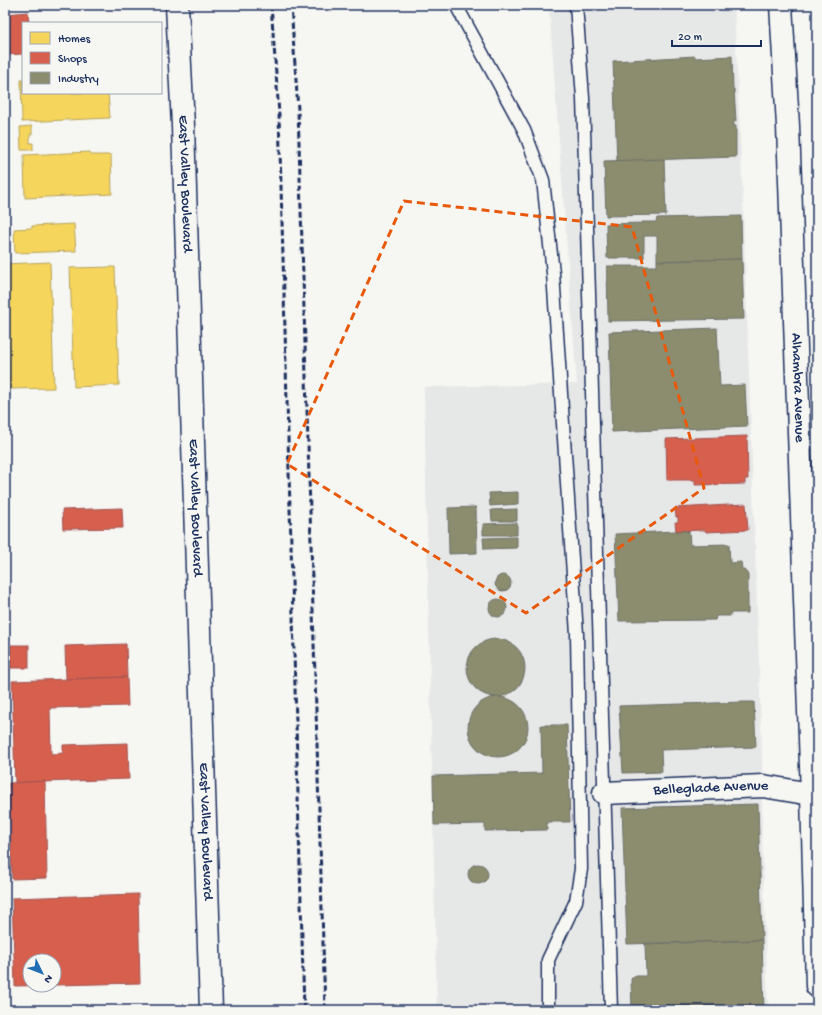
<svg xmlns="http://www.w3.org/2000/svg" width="822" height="1015" viewBox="0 0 822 1015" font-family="'Gochi Hand',sans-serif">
	<rect width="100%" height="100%" fill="#f6f6f2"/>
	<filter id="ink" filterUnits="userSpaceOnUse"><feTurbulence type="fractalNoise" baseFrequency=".025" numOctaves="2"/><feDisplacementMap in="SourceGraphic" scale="8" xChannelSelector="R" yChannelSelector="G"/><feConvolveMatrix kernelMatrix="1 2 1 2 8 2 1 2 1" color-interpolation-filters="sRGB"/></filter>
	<g filter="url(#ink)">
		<!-- built -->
		<path fill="#e6e7e7" d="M549,5h185l9,198 16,463 3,92v77l6,175h-331l-13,-623 153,-3z"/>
		<!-- homes -->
		<g fill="#f6d55c" stroke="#b4a35d">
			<path d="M21,80h2v13h85l2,25 -88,4z"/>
			<path d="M32,126v8h-2v9h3v7h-12l-1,-23z"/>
			<path d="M90,152v3h21l1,39 -87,4 -1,-43z"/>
			<path d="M74,224l2,27 -61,2 -1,-24 18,-1v-2z"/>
			<path d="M50,262l4,126 -45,1 -4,-125z"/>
			<path d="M115,267l4,118 -45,2 -4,-119z"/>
		</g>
		<!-- shops -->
		<g fill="#d6604d" stroke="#9e5152" fill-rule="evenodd">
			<path d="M28,12l1,11h-6v31l-18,1v-41z"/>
			<path d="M747,436l1,43h-3v5l-50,1v-5h-28l-1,-41z"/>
			<path d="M746,504l2,26 -42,2 -1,-2 -29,1 -1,-9h3v-5h-2l-1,-9z"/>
			<path d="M122,508l1,20 -60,1 -1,-19z"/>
			<path d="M126,644l1,33 -61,2 -1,-33z"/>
			<rect x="5" y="645" width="24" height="23"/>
			<path d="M127,677l1,29 -78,2 1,46 12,-1v-8l65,-2 1,36 -114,4 -3,-102z"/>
			<path d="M45,781l2,97 -35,1 -3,-96z"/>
			<path d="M138,894l2,89 -125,3 -3,-88zM30,961h24v24h-24z"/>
		</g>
		<!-- industry -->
		<g fill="#8c8c6e" stroke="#6a7069">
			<path d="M695,56v2l37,-2 1,33h1l2,32h-2v5h2v31l-119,4 -4,-100z"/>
			<path d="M664,159l2,56 -60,1 -2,-55z"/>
			<path d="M741,216l1,43 -85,2v-25h-13v22h-37l-1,-34 36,-1v-1h14l1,-4z"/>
			<path d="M742,259l2,60 -136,2 -1,-55h50v-5z"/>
			<path d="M717,328l3,58 25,-1 2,41 -135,6 -3,-100z"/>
			<path d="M518,492v12l-28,2 -1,-13z"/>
			<path d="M476,507l1,46 -28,1 -1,-46z"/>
			<path d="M517,509v12h-25l-1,-11z"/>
			<path d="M517,523v12h-34v-11z"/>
			<path d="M676,531h13l1,14 39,-1 1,19 11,-1 1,7 6,4v40h-18v3h-14l-1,4 -96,1 -4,-87z"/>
			<path d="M517,537v11l-33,1 -1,-11z"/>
			<circle cx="503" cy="583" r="8"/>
			<circle cx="498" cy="608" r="9"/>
			<circle cx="496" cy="668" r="29"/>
			<circle cx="498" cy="727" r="30"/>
			<path d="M744,702h10l2,45 -95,3 1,22 -39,1 -4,-67z"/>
			<path d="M541,725h26l3,97h-23v8l-62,1v-7l-51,1 -1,-49 109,-3z"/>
			<path d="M758,804l4,136 -135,4 -5,-136z"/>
			<circle cx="478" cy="874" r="10"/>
			<path d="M762,940l2,70h-132l-1,-31 3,-3h12l-1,-32z"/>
		</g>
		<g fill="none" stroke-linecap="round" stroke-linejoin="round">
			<!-- service casing -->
			<g stroke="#1b2f5e" stroke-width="15">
				<g id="service">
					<path d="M456,5l68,125 19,50 10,93 24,361 4,235 -5,32 -28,59v50"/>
					<path d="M576,5l7,93 28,912"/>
				</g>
			</g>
			<!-- minor casing -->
			<g stroke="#1b2f5e" stroke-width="25">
				<g id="minor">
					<path id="s1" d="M604,793l159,-7 54,9"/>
				</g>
			</g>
			<!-- secondary casing -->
			<g stroke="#1b2f5e" stroke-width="25">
				<g id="secondary">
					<path id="s2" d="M781,5l7,121 24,668 5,192"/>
				</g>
			</g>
			<!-- primary casing -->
			<g stroke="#1b2f5e" stroke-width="25">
				<g id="primary">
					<path id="s3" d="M177,5l6,121 28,884"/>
				</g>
			</g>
			<!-- service -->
			<use href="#service" stroke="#f6f6f2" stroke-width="12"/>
			<!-- minor -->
			<use href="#minor" stroke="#f6f6f2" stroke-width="22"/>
			<!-- secondary -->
			<use href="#secondary" stroke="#f6f6f2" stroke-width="22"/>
			<!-- primary -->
			<use href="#primary" stroke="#f6f6f2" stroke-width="22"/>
			<!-- rail -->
			<g stroke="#1b2f5e" stroke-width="3" stroke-dasharray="6 3" stroke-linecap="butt">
				<path d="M271,5l8,109 25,896"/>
				<path d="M291,5l7,105 27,900"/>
			</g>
		</g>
	</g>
	<!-- marked area -->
	<path fill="none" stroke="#e8590c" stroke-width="3" stroke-dasharray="8 5" stroke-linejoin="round" d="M404,201l228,26 72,261 -178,125 -239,-149z"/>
	<g text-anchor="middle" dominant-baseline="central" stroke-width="4" stroke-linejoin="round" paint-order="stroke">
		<!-- street labels -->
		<g font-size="15" fill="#1b2f5e" stroke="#f6f6f2">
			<text stroke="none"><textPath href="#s3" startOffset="179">East Valley Boulevard</textPath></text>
			<text stroke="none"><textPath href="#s2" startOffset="383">Alhambra Avenue</textPath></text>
			<text stroke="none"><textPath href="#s3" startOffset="503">East Valley Boulevard</textPath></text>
			<text stroke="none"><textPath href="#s1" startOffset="107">Belleglade Avenue</textPath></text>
			<text stroke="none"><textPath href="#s3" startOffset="827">East Valley Boulevard</textPath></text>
		</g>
	</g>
	<!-- margin -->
	<rect width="822" height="1015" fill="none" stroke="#f6f6f2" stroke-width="20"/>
	<rect x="10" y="10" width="802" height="995" fill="none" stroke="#1b2f5e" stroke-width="1.5" filter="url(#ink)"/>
	<!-- legend -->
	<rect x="22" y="22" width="140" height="72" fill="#f6f6f2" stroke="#9ea6b7"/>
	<rect x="30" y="32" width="20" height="12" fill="#f6d55c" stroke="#9ea6b7"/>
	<text x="58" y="42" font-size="12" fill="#1b2f5e">Homes</text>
	<rect x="30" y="52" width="20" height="12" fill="#d6604d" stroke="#9ea6b7"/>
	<text x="58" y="62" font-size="12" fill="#1b2f5e">Shops</text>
	<rect x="30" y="72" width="20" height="12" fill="#8c8c6e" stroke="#9ea6b7"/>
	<text x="58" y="82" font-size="12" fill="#1b2f5e">Industry</text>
	<!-- north arrow -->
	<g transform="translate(42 973) rotate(133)"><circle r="19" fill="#f6f6f2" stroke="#9ea6b7"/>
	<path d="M0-3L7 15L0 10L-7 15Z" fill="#1f6fb2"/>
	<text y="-6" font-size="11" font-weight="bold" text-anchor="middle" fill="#1b2f5e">N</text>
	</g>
	<!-- scale -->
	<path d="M672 40v6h89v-6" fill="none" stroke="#1b2f5e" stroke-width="2"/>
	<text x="678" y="40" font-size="12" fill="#1b2f5e" stroke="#f6f6f2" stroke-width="3" paint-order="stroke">20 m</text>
</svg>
